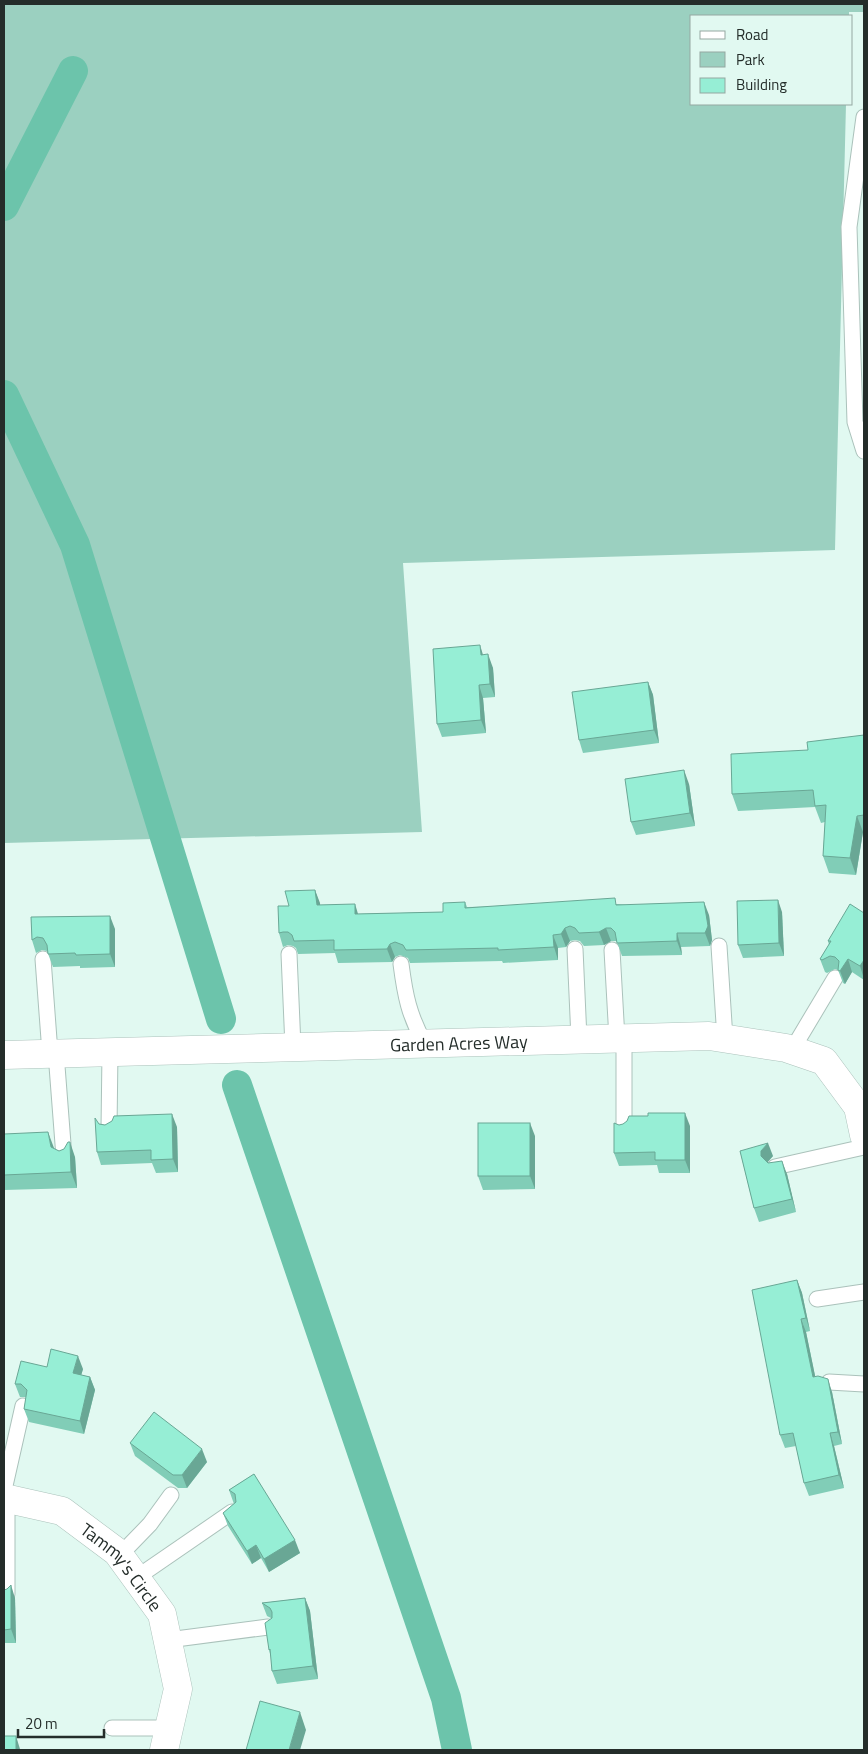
<svg xmlns="http://www.w3.org/2000/svg" width="868" height="1754" viewBox="0 0 868 1754" font-family="'Titillium Web',sans-serif">
	<rect width="100%" height="100%" fill="#e1f9f1"/>
	<!-- green -->
	<path fill="#9bd0c0" d="M4,4h860v8h-15v4h-157v88h154l-11,446 -432,13 19,269 -418,11z"/>
	<g fill="none" stroke-linecap="round" stroke-linejoin="round">
		<!-- canal -->
		<g stroke="#6cc4ab" stroke-width="30">
			<path d="M4,206l69,-135"/>
			<path d="M4,395l71,150 146,474"/>
			<path d="M237,1085l209,613 11,52"/>
		</g>
		<!-- service casing -->
		<g stroke="#abc2bb" stroke-width="17">
			<g id="service">
				<path d="M864,117l-15,110 6,195 9,29"/>
				<path d="M719,946l6,93"/>
				<path d="M575,949l4,90"/>
				<path d="M612,950l5,89"/>
				<path d="M289,954l4,93"/>
				<path d="M43,959l7,94"/>
				<path d="M401,964c4,31 8,52 24,80"/>
				<path d="M792,1050l43,-72"/>
				<path d="M56,1053l8,104"/>
				<path d="M109,1129l1,-77"/>
				<path d="M624,1129v-91"/>
				<path d="M775,1167l89,-20"/>
				<path d="M817,1299l47,-7"/>
				<path d="M829,1382l35,2"/>
				<path d="M4,1490l19,-84"/>
				<path d="M7,1499v95"/>
				<path d="M120,1555l30,-31 21,-29"/>
				<path d="M136,1578l96,-66"/>
				<path d="M168,1640l100,-13"/>
				<path d="M112,1728h57"/>
			</g>
		</g>
		<!-- minor casing -->
		<g stroke="#abc2bb" stroke-width="29">
			<g id="minor">
				<path id="s1" d="M4,1055l705,-19 77,12 38,13 34,46 6,28"/>
				<path id="s2" d="M4,1498l58,13 55,41 45,62 16,75 -14,61"/>
			</g>
		</g>
		<!-- service -->
		<use href="#service" stroke="#fff" stroke-width="15"/>
		<!-- minor -->
		<use href="#minor" stroke="#fff" stroke-width="28"/>
	</g>
	<!-- wall -->
	<g fill="#81cdb7">
		<path d="M483,655l10,13 2,29 -12,1 3,35 -44,4 -5,-13z"/>
		<path d="M648,682l5,13 6,48 -76,10 -4,-13z"/>
		<path d="M864,735v97h-1l-7,43 -27,-2 -6,-17 2,-34 -4,1 -6,-16 -77,4 -6,-17 76,-44z"/>
		<path d="M689,784l6,42 -59,9 -5,-13z"/>
		<path d="M315,890l5,15 38,9 85,-2 22,-10 2,5 151,-3 91,11 3,25 -2,6 -29,1 1,8 -60,1 -5,-14 -1,-1h-5l-7,4 -20,1 -4,-5 -5,-1 -5,1 -4,6 -8,1v12l-55,3 -1,-2 -92,2 -2,-5 -8,-3 -5,2 -3,5 -54,1 -3,-10 -37,1 -2,-6 -3,-2 -5,-1 -5,2 -4,-14 10,-27z"/>
		<path d="M782,912l2,44 -41,2 -5,-13z"/>
		<path d="M864,913v67l-12,-8 -7,12 -2,-1 -5,-13 -3,-1 -8,4 -2,-1 -5,-13 9,-14 -1,-4z"/>
		<path d="M31,917l84,12v38l-35,1v-2l-27,1 -6,-16 -5,-1 -6,3 -4,-13z"/>
		<path d="M99,1124l6,1 72,2 1,45 -22,1 -4,-10 -51,2 -4,-13z"/>
		<path d="M619,1125l71,1v47h-31l-2,-8 -38,1 -5,-13z"/>
		<path d="M4,1134l50,15 21,8 2,31 -73,2z"/>
		<path d="M535,1136v53l-52,1 -5,-14z"/>
		<path d="M740,1151l33,5 -6,6 20,12 9,38 -37,10 -5,-14z"/>
		<path d="M797,1280l5,13 8,38 -4,1 9,44 17,16 10,52 -8,2 10,42 -35,8 -5,-13 -8,-37 -11,2 -5,-13z"/>
		<path d="M47,1367l36,2 -2,6 9,2 5,13 -11,44 -55,-12 -5,-13 2,-12h-6l-5,-13z"/>
		<path d="M130,1443l77,19 -20,26h-9l-43,-32z"/>
		<path d="M254,1474l46,79 -31,19 -8,-14 -9,6 -24,-38 -5,-13 11,-9 -5,-14z"/>
		<path d="M4,1590l11,8 1,45h-12z"/>
		<path d="M305,1598l5,13 8,68 -41,5 -5,-13 -1,-14 -2,-7 2,-32 -4,-2 -5,-13z"/>
	</g>
	<!-- shaded-wall -->
	<g fill="#69a795">
		<path d="M480,645l4,13 -3,-3z"/>
		<path d="M488,654l5,14 2,29 -5,-13z"/>
		<path d="M648,682l5,13 6,48 -5,-13z"/>
		<path d="M479,685l4,13 3,35 -5,-13z"/>
		<path d="M684,770l5,14 6,42 -5,-13z"/>
		<path d="M857,816l6,16 -7,43 -6,-17z"/>
		<path d="M315,890l5,13 1,15 -4,-13z"/>
		<path d="M778,900l4,12 2,44 -5,-13z"/>
		<path d="M704,902l5,13 3,25 -2,6 -5,-13z"/>
		<path d="M355,904l4,13 -4,-3z"/>
		<path d="M110,916l5,13v38l-5,-13z"/>
		<path d="M565,928l5,13 -4,6 -5,-13z"/>
		<path d="M606,928l5,13 -7,4 -5,-13z"/>
		<path d="M677,933l4,14 1,8 -5,-14z"/>
		<path d="M553,935l5,13v12l-4,-13z"/>
		<path d="M390,944l5,13 -3,5 -5,-13z"/>
		<path d="M848,959l4,13 -7,12 -5,-13z"/>
		<path d="M864,960v19l-4,-13z"/>
		<path d="M685,1113l5,13v47l-5,-13z"/>
		<path d="M172,1114l5,13 1,45 -5,-13z"/>
		<path d="M530,1123l5,13v53l-5,-13z"/>
		<path d="M48,1132l6,16 2,14 -5,-15z"/>
		<path d="M70,1142l5,15 2,31 -6,-16z"/>
		<path d="M768,1143l5,13 -7,8 -5,-8v-5z"/>
		<path d="M782,1161l5,13 9,38 -4,-13z"/>
		<path d="M797,1280l5,13 8,38 -4,-13z"/>
		<path d="M801,1319l5,13 12,58 -5,-13z"/>
		<path d="M78,1356l5,13 -5,17 -5,-13z"/>
		<path d="M90,1377l5,13 -11,44 -4,-13z"/>
		<path d="M828,1379l4,13 10,52 -4,-12z"/>
		<path d="M830,1433l4,13 10,42 -5,-13z"/>
		<path d="M202,1449l5,13 -20,26 -5,-13z"/>
		<path d="M295,1540l5,13 -31,19 -5,-13z"/>
		<path d="M256,1545l5,13 -9,6 -5,-13z"/>
		<path d="M11,1585l4,13 1,45 -5,-14z"/>
		<path d="M305,1598l5,13 8,68 -5,-13z"/>
		<path d="M300,1712l6,18 -6,20h-11z"/>
		<path d="M16,1736l4,13v1h-4z"/>
	</g>
	<!-- building -->
	<g fill="#96eed5" stroke="#69a795">
		<path d="M480,645l1,10 7,-1 2,30 -11,1 2,35 -44,4 -4,-75z"/>
		<path d="M648,682l6,48 -75,10 -7,-48z"/>
		<path d="M864,735v80l-7,1 -7,42 -27,-2 3,-51 -11,1 -2,-16 -81,4 -1,-40 77,-4 -1,-8z"/>
		<path d="M684,770l6,43 -59,9 -6,-43z"/>
		<path d="M315,890l2,15 38,-1v10l88,-2v-9l22,-1v6l150,-10 1,7 88,-3 4,24 -3,7h-28v8l-60,2 -2,-11 -4,-4h-5l-7,4 -20,1 -4,-5 -5,-2 -5,2 -4,6 -8,1 1,12 -56,3v-2l-92,2 -3,-5 -8,-3 -5,2 -3,5 -53,1v-10l-40,1 -2,-6 -4,-3h-5l-4,1 -1,-27h11l-4,-15z"/>
		<path d="M778,900l1,43 -41,2 -1,-44z"/>
		<path d="M850,904l14,9v47l-4,6 -12,-7 -8,12 -2,-1 1,-9 -4,-4 -5,-1 -8,4 -2,-1 11,-18h-3z"/>
		<path d="M110,916v38l-34,1 -1,-2 -27,1 -1,-9 -4,-7 -6,-1 -5,3 -1,-23z"/>
		<path d="M648,1113h37v47h-30v-8l-41,1v-30l5,2 4,-1 4,-3 2,-5h19z"/>
		<path d="M172,1114l1,45 -22,1v-10l-54,2 -2,-34 4,6 6,1 7,-4 2,-5z"/>
		<rect x="478" y="1123" width="52" height="53"/>
		<path d="M48,1132l3,15 8,4 5,-2 4,-7h2l1,30 -67,3v-41z"/>
		<path d="M768,1143l-7,8v5l7,7 14,-2 10,38 -38,9 -14,-57z"/>
		<path d="M797,1280l9,38 -5,1 12,58 5,-1 10,3 10,53 -8,1 9,42 -35,8 -11,-50 -13,2 -28,-145z"/>
		<path d="M51,1349l27,7 -5,17 17,4 -10,44 -56,-12 3,-19 -6,-6h-6l6,-23 26,6z"/>
		<path d="M154,1412l48,37 -20,26h-9l-43,-32z"/>
		<path d="M254,1474l41,66 -31,19 -8,-14 -9,6 -24,-38 13,-11 -1,-8 -6,-4z"/>
		<path d="M11,1585v44l-7,1v-40l3,-1z"/>
		<path d="M305,1598l8,68 -41,5 -2,-22 -1,1 -4,-27 7,-5v-6l-2,-4 -8,-5z"/>
		<path d="M260,1701l40,11 -11,38h-43z"/>
		<rect x="4" y="1736" width="12" height="14"/>
	</g>
	<g text-anchor="middle" dominant-baseline="central" stroke-width="4.5" stroke-linejoin="round" paint-order="stroke">
		<!-- street labels -->
		<g font-size="18" fill="#242d2a" stroke="#e1f9f1">
			<text stroke="none"><textPath href="#s1" startOffset="455">Garden Acres Way</textPath></text>
			<text stroke="none"><textPath href="#s2" startOffset="142">Tammy's Circle</textPath></text>
		</g>
	</g>
	<!-- border -->
	<rect width="868" height="1754" fill="none" stroke="#242d2a" stroke-width="10"/>
	<!-- legend -->
	<rect x="690" y="15" width="162" height="90" fill="#e1f9f1" stroke="#95a7a1"/>
	<rect x="700" y="31" width="25" height="8" fill="#ffffff" stroke="#95a7a1"/>
	<text x="736" y="40" font-size="15" fill="#242d2a">Road</text>
	<rect x="700" y="52" width="25" height="15" fill="#9bd0c0" stroke="#95a7a1"/>
	<text x="736" y="65" font-size="15" fill="#242d2a">Park</text>
	<rect x="700" y="78" width="25" height="15" fill="#96eed5" stroke="#95a7a1"/>
	<text x="736" y="90" font-size="15" fill="#242d2a">Building</text>
	<!-- scale -->
	<path d="M18 1729v8h86v-8" fill="none" stroke="#242d2a" stroke-width="2.5"/>
	<text x="25" y="1729" font-size="15" fill="#242d2a" stroke="#e1f9f1" stroke-width="4" paint-order="stroke">20 m</text>
</svg>
